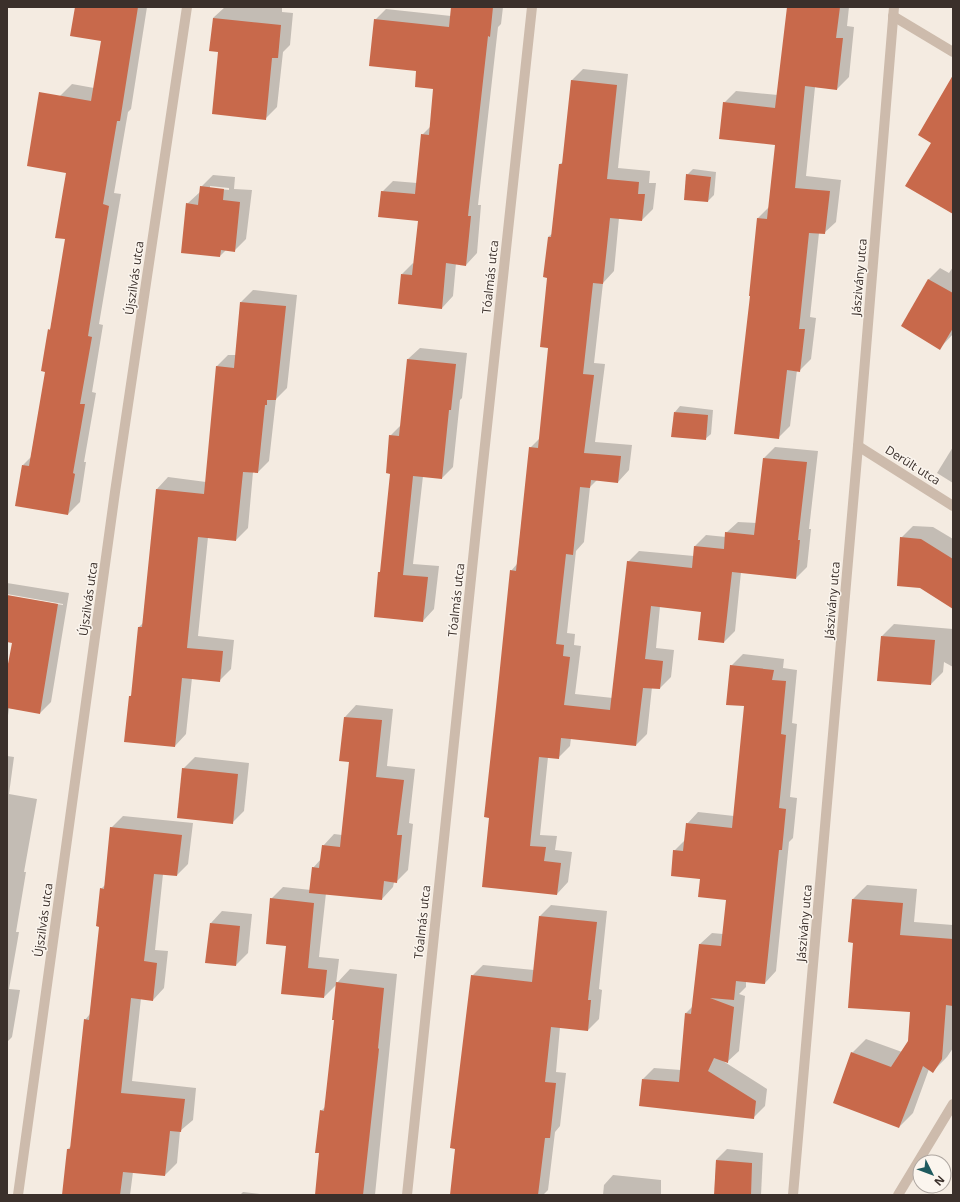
<svg xmlns="http://www.w3.org/2000/svg" width="960" height="1202" viewBox="0 0 960 1202" font-family="'Open Sans',sans-serif">
	<rect width="100%" height="100%" fill="#f4ebe1"/>
	<!-- shadow -->
	<g fill="#0003" fill-rule="evenodd">
		<path d="M76,7h71l-16,102 -3,3 -14,81 7,1 -22,130 4,1 -11,67 4,1 -12,69h2l-6,40 -12,12 -45,-49 8,-8 15,-86 3,-41 2,-2 15,-90 1,-66 -7,-76 12,-12 22,4 8,-48z"/>
		<path d="M225,7l18,1v-1h39v5l11,1 -3,32 -7,7 -6,55 -12,12 -46,-68 -6,-33z"/>
		<path d="M452,7h51l-2,17 -3,3 -20,178h3l-4,48 -11,12 -10,-2 -3,33 -11,12 -40,-34 11,-11 1,1 5,-44 -37,-28 11,-11 24,2 5,-48 9,-9 3,-38 -16,-18 -43,-50 11,-11 65,7z"/>
		<path d="M788,7h61l-2,19 7,1 -5,50 -12,12 -22,-2 -9,89 35,4 -5,42 -12,11h-5l-9,84 6,1 -5,41 -12,12 -2,-1 -7,56 -11,11 -28,-142 7,-77 11,-11 7,-63 -52,-41 12,-12 42,4z"/>
		<path d="M583,69l45,5 -10,94 32,3 -1,12h7l-3,26 -11,11 -23,-2 -5,53 -11,12 -9,80 11,1 -10,78 37,3 -3,25 -11,12 -20,-3 -8,8 -6,55 -8,9 -9,82 8,1 -1,11 7,1 -6,48 38,4 15,-136 11,-11 55,5 1,-10 11,-11 20,2v-4l12,-11 19,1 7,-65 11,-11 43,4 -9,78h2l-4,38 -11,11 -55,-6 -6,59 -11,11 -22,-31 -42,-5 -4,42 18,2 -3,27 -11,11 -8,-1 -5,47 -11,11 -65,-7 -1,8 -12,12 -10,-1 -8,78 17,1 -2,14 17,2 -4,30 -11,12 -67,-77 21,-246 6,-7 13,-116 10,-10 9,-91 -1,-110 5,-4 7,-69 3,-2 9,-82z"/>
		<path d="M693,169l23,3 -2,23 -6,6 -21,-26z"/>
		<path d="M213,175l22,2 -1,12 18,1 -6,49 -12,12 -8,-1 -6,6 -33,-52 13,-12 1,-5zM210,186l19,2v2l-19,-2z"/>
		<path d="M953,267v67l-13,14 -38,-22 27,-47 11,-11 9,5z"/>
		<path d="M253,290l44,5 -10,93 -11,11 -7,62 -11,11h-5l-5,56 -12,12 -28,-3 -10,99 36,4 -3,29 -12,12 -27,-3 -6,56 -11,12 -45,-50 2,-1 7,-68 4,-4 14,-134 11,-12 38,5 11,-116 11,-11h8l5,-53z"/>
		<path d="M420,348l47,5 -5,45 -2,2 -7,67 -11,11 -19,-2 -10,88 26,2 -5,43 -11,12 -44,-48 2,-2 10,-98 -1,-37 11,-11 7,-66z"/>
		<path d="M680,406l33,4 -2,24 -6,5 -30,-27z"/>
		<path d="M953,447v36l-16,-10z"/>
		<path d="M913,526l20,1 20,12v69l-52,-70z"/>
		<path d="M7,583l62,10 -18,109 -11,11 -31,-5 -2,15v-48l6,-33 -6,-1v-45l56,9v-1l-56,-10z"/>
		<path d="M894,624l59,5v38l-9,-5 -1,10 -12,12 -49,-48z"/>
		<path d="M743,654l41,5 -1,9 14,2 -5,53 5,1 -7,73 7,1 -4,40 -4,4 -13,129 -11,12 -19,-2v6l-7,7 6,2 -6,55 -12,11 -4,-1 44,28 -2,17 -12,12 -110,-39 11,-11 27,2 5,-57 7,-7 7,-62 12,-11 11,1 4,-35 -26,-21 -27,-27 11,-11 2,-16 11,-12 36,4 12,-110 -15,-40z"/>
		<path d="M356,705l37,4 -6,57 28,3 -6,54 4,1 -5,46 -12,12h-2l-1,5 -11,12 -56,-6 -7,64 20,2 -3,25 14,-15 47,5 -22,221h-59l4,-43 1,-41 5,-5 9,-86 2,-36 -13,13 -36,-52 -17,-46 12,-12 28,3 2,-22 8,-9 2,-13 11,-12 8,1 8,-74 -10,-1 5,-43z"/>
		<path d="M7,756l7,1 -5,37 28,5 -13,73h2l-10,60h3l-10,57 11,1 -8,47 -5,5z"/>
		<path d="M195,757l54,6 -5,48 -12,12 -49,-54z"/>
		<path d="M123,816l70,7 -5,41 -11,11 -14,-1 -8,76 13,1 -4,37 -11,12 -12,-2 -9,83 64,7 -3,32 -13,11 -3,32 -12,12 -32,-3 -3,23h-67l5,-46 3,-3 14,-126 5,-6 10,-88 1,-37 4,-4 6,-57z"/>
		<path d="M867,885l50,4 -3,33 39,3v123l-6,9 -14,14 -4,-2 -16,44 -14,14 -47,-74 14,-14 36,13 7,-11 2,-29 -57,-70 -1,-43z"/>
		<path d="M551,905l56,6 -8,78 3,1 -3,29 -11,11 -28,-3 -4,45 10,1 -6,53 -5,6 -7,58 -5,5h-92l21,-219 11,-11 51,5 6,-54z"/>
		<path d="M222,911l30,3 -4,39 -12,12 -25,-42z"/>
		<path d="M727,1149l36,4 -2,42h-46l1,-35z"/>
		<path d="M613,1175l48,5v15h-58l1,-10z"/>
		<path d="M243,1192l25,3h-28z"/>
	</g>
	<!-- building -->
	<g fill="#c8694b">
		<path d="M75,7h63l-18,114h-3l-14,83 6,2 -21,130 4,1 -12,67h5l-12,69 2,1 -7,41 -53,-9 7,-41 7,1 16,-94 -4,-1 7,-42 2,1 15,-91 -10,-1 11,-65 -39,-7 12,-74 52,9 10,-60 -31,-5z"/>
		<path d="M451,7h42l-3,30 -2,-1 -20,180h3l-5,50 -20,-3 -4,46 -44,-5 3,-30 11,1 6,-54 -40,-4 3,-26 34,3 6,-60 8,1 4,-46 -18,-2 1,-16 -47,-5 5,-47 75,8z"/>
		<path d="M787,7h53l-4,31h7l-6,52 -32,-4 -10,102 35,3 -5,43 -16,-1 -10,96h6l-5,43 -13,-2 -8,69 -45,-5 16,-138h-1l8,-78 10,1 8,-74 -56,-6 4,-37 52,6z"/>
		<path d="M213,18l68,7 -3,33h-6l-6,62 -54,-6 6,-62 -9,-1z"/>
		<path d="M953,75v139l-48,-28 26,-43 -13,-8z"/>
		<path d="M571,80l46,5 -10,94 32,3 -1,12h7l-3,27 -32,-3 -7,66 -10,-1 -10,91 11,1 -10,78 37,3 -3,27 -27,-3 -1,8 -10,-1 -7,68 -7,-1 -10,90 8,1 -1,11 7,1 -6,48 46,5 17,-149 65,7 2,-22 30,3 1,-17 29,3 9,-77 44,4 -9,78h2l-4,39 -64,-7 -8,71 -26,-3 3,-28 -50,-6 -6,53 18,2 -3,28 -17,-1 -7,58 -75,-8 -2,21 -20,-2 -9,89 16,1 -2,14 17,2 -4,32 -75,-8 7,-69 -5,-1 12,-110 14,-137 6,1 13,-124 9,1 10,-100 -8,-1 7,-69 -4,-1 5,-40h3l8,-73h3z"/>
		<path d="M686,174l25,3 -3,25 -24,-2z"/>
		<path d="M200,186l24,3 -1,11 17,2 -5,50 -14,-2 -1,7 -39,-4 5,-50 12,2z"/>
		<path d="M928,279l25,14v35l-13,22 -39,-24z"/>
		<path d="M240,302l46,4 -10,94h-9v5h-2l-7,68 -15,-1 -7,69 -38,-4 -11,111 36,3 -3,31 -38,-4 -7,69 -51,-5 5,-46h2l7,-69h4l14,-138 48,5 12,-128 18,2z"/>
		<path d="M407,359l49,5 -5,46h-2l-7,69 -29,-3 -10,99 25,2 -5,45 -49,-5 4,-45h2l10,-98 -4,-1 3,-38 10,1z"/>
		<path d="M674,412l34,3 -2,25 -35,-3z"/>
		<path d="M900,537l21,2 32,20v50l-33,-21 -23,-2z"/>
		<path d="M7,595l51,9 -18,110 -33,-6v-39l5,-26 -5,-1z"/>
		<path d="M881,636l54,4 -4,45 -54,-4z"/>
		<path d="M730,665l44,5 -2,10 14,1 -5,53 5,1 -7,73 7,1 -4,41h-3l-14,134 -29,-3 -2,19 -24,-2 24,9 -6,56 -14,-5 -6,13 48,30 -2,18 -115,-13 3,-27 37,3 6,-69 6,1 8,-70 22,2 5,-46 -28,-3 2,-18 -29,-3 2,-26 10,1 3,-28 46,5 12,-122 -18,-1z"/>
		<path d="M344,717l38,3 -6,57 28,3 -7,55h5l-5,48 -13,-2 -2,19 -73,-7 3,-26 7,1 3,-23 18,2 9,-85 -10,-1z"/>
		<path d="M182,768l56,6 -5,50 -56,-6z"/>
		<path d="M110,827l72,8 -5,41 -23,-2 -10,87 13,2 -4,38 -22,-3 -10,95 64,6 -4,33 -11,-1 -5,45 -42,-4 -3,23h-58l5,-46h3l14,-130 5,1 10,-93 -3,-1 4,-38 4,1z"/>
		<path d="M270,898l44,5 -6,65 19,2 -3,28 -43,-4 5,-48 -20,-2z"/>
		<path d="M852,899l51,4 -3,32 53,4v67l-7,-1 -4,54 -9,14 -10,-7 -24,62 -66,-25 18,-51 40,15 17,-26 2,-29 -62,-4 5,-65 -5,-1z"/>
		<path d="M539,916l58,6 -9,78h3l-3,31 -37,-4 -6,55 11,1 -6,55h-5l-7,57h-88l5,-46 -5,-1 21,-173 61,7z"/>
		<path d="M210,923l30,3 -4,40 -31,-3z"/>
		<path d="M336,982l48,6 -6,60 1,1 -16,146h-48l4,-42h-4l5,-43 4,1 10,-91h-2z"/>
		<path d="M716,1160l36,3 -1,32h-37z"/>
	</g>
	<g fill="none" stroke-linecap="round" stroke-linejoin="round">
		<!-- street -->
		<g stroke="#cdbbac" stroke-width="10">
			<path d="M893,16l60,36"/>
			<path d="M858,446l95,60"/>
			<path d="M18,1195l97,-703 72,-485"/>
			<path d="M407,1195l74,-713 51,-475"/>
			<path d="M793,1195l65,-749 36,-439"/>
			<path d="M898,1195l55,-91"/>
		</g>
	</g>
	<g text-anchor="middle" dominant-baseline="central" stroke-width="3" stroke-linejoin="round" paint-order="stroke">
		<!-- street labels -->
		<g font-size="12" fill="#3b302b" stroke="#fbf5ee">
			<text transform="translate(490 277) rotate(-84)">Tóalmás utca</text>
			<text transform="translate(859 277) rotate(-85)">Jászivány utca</text>
			<text transform="translate(134 278) rotate(-82)">Újszilvás utca</text>
			<text transform="translate(913 465) rotate(32)">Derült utca</text>
			<text transform="translate(88 599) rotate(-82)">Újszilvás utca</text>
			<text transform="translate(456 600) rotate(-84)">Tóalmás utca</text>
			<text transform="translate(832 600) rotate(-85)">Jászivány utca</text>
			<text transform="translate(43 920) rotate(-82)">Újszilvás utca</text>
			<text transform="translate(422 922) rotate(-84)">Tóalmás utca</text>
			<text transform="translate(804 923) rotate(-85)">Jászivány utca</text>
		</g>
	</g>
	<!-- border -->
	<rect width="960" height="1202" fill="none" stroke="#3b302b" stroke-width="16"/>
	<!-- north arrow -->
	<g transform="translate(932 1174) rotate(132)"><circle r="19" fill="#fbf5ee" stroke="#aea6a0"/>
	<path d="M0-3L7 15L0 10L-7 15Z" fill="#1f5a5e"/>
	<text y="-6" font-size="11" font-weight="bold" text-anchor="middle" fill="#3b302b">N</text>
	</g>
</svg>
